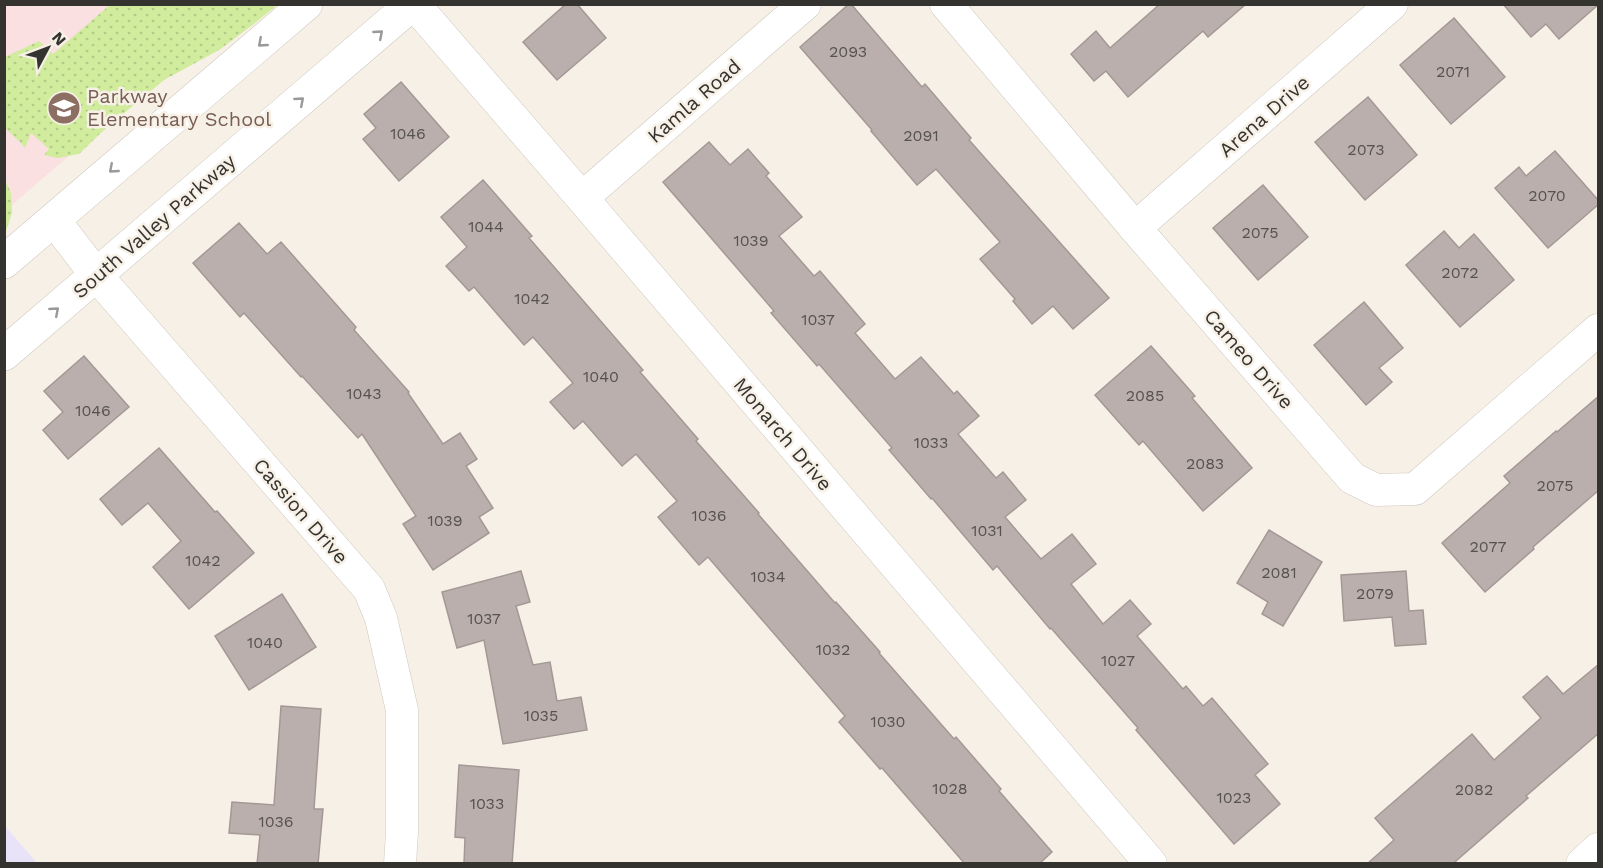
<svg xmlns="http://www.w3.org/2000/svg" width="1603" height="868" viewBox="0 0 1603 868" font-family="'Work Sans',sans-serif">
	<defs>
		<pattern id="grass-dots" width="8" height="8" patternUnits="userSpaceOnUse" patternTransform="scale(1.5)"><rect width="8" height="8" fill="#d0ec9c"/><path d="M2 2h.1M6 6h.1" fill="none" stroke="#b3cb87" stroke-width="1.8" stroke-linecap="round"/></pattern>
	</defs>
	<rect width="100%" height="100%" fill="#f7f0e6"/>
	<!-- commercial -->
	<path fill="#e9e3f9" d="M4,826h1l32,37h-32z"/>
	<!-- education -->
	<path fill="#fbe0e1" d="M5,5h239l-239,206z"/>
	<!-- grass -->
	<g fill="url(#grass-dots)">
		<path d="M111,4l166,1 -22,18 -36,27 -55,30 -59,49 -26,25 -21,4 -14,-3 5,-6 -18,-16 -6,15 -5,-6 -15,-14v-71l34,-16 14,13z"/>
		<path d="M5,180l6,13 1,20 -7,21z"/>
	</g>
	<!-- building -->
	<g fill="#bbafad" stroke="#a49896" stroke-width="1.5">
		<path d="M566,4h11l29,34 -49,42 -34,-38z"/>
		<path d="M849,4h2l71,83 3,-3 46,54 -2,2 140,158 -36,31 -20,-23 -21,18 -19,-23 2,-2 -35,-40 20,-17 -64,-73 -19,16 -46,-54 1,-1 -72,-83z"/>
		<path d="M1160,4h86l-38,33 -5,-6 -75,66 -22,-26 -12,10 -23,-27 25,-23 14,17z"/>
		<path d="M1503,4h96l-40,35 -13,-15 -15,13z"/>
		<path d="M1454,18l51,59 -54,47 -51,-59z"/>
		<path d="M401,82l48,55 -50,44 -36,-42 13,-11 -12,-14z"/>
		<path d="M1368,97l49,58 -52,45 -50,-58z"/>
		<path d="M709,142l21,23 18,-16 21,24 -3,3 36,41 -23,19 35,40 6,-5 45,53 -10,9 40,46 26,-22 33,37 3,-3 22,25 -21,18 38,44 7,-6 23,28 -21,17 36,42 31,-25 24,30 -25,20 32,40 27,-24 21,24 -14,12 46,53 3,-3 17,20 9,-8 56,66 -13,11 25,29 -46,40 -98,-114 2,-2 -87,-100 -1,1 -53,-63 -4,4 -61,-72 -1,1 -42,-49 3,-2 -73,-84 -2,2 -46,-53 3,-2 -111,-129z"/>
		<path d="M1555,151l44,50v3l-51,44 -53,-60 24,-21 7,9z"/>
		<path d="M483,180l49,56 -3,2 114,132 -3,2 58,67 -2,2 63,72 -1,1 77,89 1,-1 44,50 -1,1 75,86 2,-2 45,52 -2,2 53,61 -13,12h-74l-83,-96 -2,1 -41,-47 6,-6 -137,-159 -9,8 -41,-48 19,-16 -41,-47 -14,12 -39,-45 -9,8 -24,-27 23,-19 -40,-46 -9,8 -50,-58 -5,4 -23,-25 21,-19 -26,-30z"/>
		<path d="M1263,185l45,52 -50,43 -45,-52z"/>
		<path d="M239,223l28,31 14,-12 75,85 -2,3 55,62 -1,1 35,51 17,-11 17,26 -11,7 27,42 -14,9 10,16 -56,37 -30,-46 13,-8 -54,-82 -4,4 -56,-62 -1,1 -57,-64 -4,4 -47,-54z"/>
		<path d="M1444,231l15,17 15,-14 40,46 -54,47 -54,-62z"/>
		<path d="M1364,302l39,46 -24,20 13,14 -26,23 -52,-60z"/>
		<path d="M1151,346l44,50 -3,2 60,70 -49,43 -60,-70 -4,4 -44,-50z"/>
		<path d="M84,356l45,51 -61,52 -25,-29 20,-18 -19,-21z"/>
		<path d="M1599,396v94l-66,57 1,2 -49,43 -43,-49 68,-60 -6,-7 52,-45 1,1z"/>
		<path d="M159,448l56,64 2,-1 37,42 -65,56 -36,-42 28,-26 -33,-38 -26,22 -22,-26z"/>
		<path d="M1269,530l53,32 -39,64 -21,-12 6,-12 -31,-19z"/>
		<path d="M521,571l9,31 -14,4 17,59 17,-3 7,39 24,-4 6,33 -84,14 -19,-104 -27,8 -15,-56z"/>
		<path d="M1406,571l3,40 14,-1 3,34 -31,2 -3,-29 -48,4 -3,-46z"/>
		<path d="M282,594l34,53 -67,43 -34,-54z"/>
		<path d="M1599,664v69l-73,63 2,2 -72,63 -3,3h-86l27,-24 -19,-22 97,-84 22,26 47,-42 -18,-21 24,-21 16,18z"/>
		<path d="M281,706l40,3 -7,100h9l-5,55h-61l3,-29 -31,-2 3,-31 42,3z"/>
		<path d="M459,765l60,5 -7,94h-48l1,-26 -10,-1z"/>
	</g>
	<g fill="none" stroke-linecap="round" stroke-linejoin="round">
		<!-- street casing -->
		<g stroke="#cfc9bf" stroke-width="33">
			<g id="street">
				<path d="M414,4l168,194 569,666"/>
				<path d="M946,4l189,224 217,250 24,12 39,-1 183,-159"/>
				<path d="M582,198l223,-194"/>
				<path d="M54,220l43,56 272,313 12,29 21,92v122l-2,32"/>
				<path d="M1135,228l257,-224"/>
				<path d="M1582,864l16,-15"/>
			</g>
		</g>
		<!-- secondary casing -->
		<g stroke="#cfc9bf" stroke-width="34">
			<g id="secondary">
				<path d="M4,262l302,-258"/>
				<path d="M4,354l408,-350"/>
			</g>
		</g>
		<!-- street -->
		<use href="#street" stroke="#fff" stroke-width="32"/>
		<!-- secondary -->
		<use href="#secondary" stroke="#fff" stroke-width="33"/>
	</g>
	<!-- one-way arrows -->
	<defs><path id="oneway-chevron" d="M-2-3.5L2.5 0L-2 3.5" fill="none" stroke-width="1.6" stroke-linecap="round" stroke-linejoin="round" transform="scale(1.5)"/></defs>
	<g stroke="#9a9997">
		<use href="#oneway-chevron" transform="translate(379 34) rotate(-41)"/>
		<use href="#oneway-chevron" transform="translate(262 43) rotate(139)"/>
		<use href="#oneway-chevron" transform="translate(300 101) rotate(-41)"/>
		<use href="#oneway-chevron" transform="translate(113 169) rotate(139)"/>
		<use href="#oneway-chevron" transform="translate(55 311) rotate(-41)"/>
	</g>
	<!-- icons -->
	<defs>
		<g id="school-disc" transform="scale(1.725)"><circle r="9.5" fill="#8d6e63" stroke="#f7f0e6"/><path d="M0-5L7-2L0 1L-7-2ZM-4 1L0 2.5L4 1V4Q0 6-4 4Z" fill="#fff"/></g>
	</defs>
	<g fill-rule="evenodd">
		<use href="#school-disc" x="64" y="108"/>
	</g>
	<g text-anchor="middle" dominant-baseline="central" stroke-width="5" stroke-linejoin="round" paint-order="stroke">
		<!-- number labels -->
		<g font-size="16" fill="#56524e">
			<text x="848" y="51">2093</text>
			<text x="1453" y="71">2071</text>
			<text x="408" y="133">1046</text>
			<text x="921" y="135">2091</text>
			<text x="1366" y="149">2073</text>
			<text x="1547" y="195">2070</text>
			<text x="486" y="226">1044</text>
			<text x="1260" y="232">2075</text>
			<text x="751" y="240">1039</text>
			<text x="1460" y="272">2072</text>
			<text x="532" y="298">1042</text>
			<text x="818" y="319">1037</text>
			<text x="601" y="376">1040</text>
			<text x="364" y="393">1043</text>
			<text x="1145" y="395">2085</text>
			<text x="93" y="410">1046</text>
			<text x="931" y="442">1033</text>
			<text x="1205" y="463">2083</text>
			<text x="1555" y="485">2075</text>
			<text x="709" y="515">1036</text>
			<text x="445" y="520">1039</text>
			<text x="987" y="530">1031</text>
			<text x="1488" y="546">2077</text>
			<text x="203" y="560">1042</text>
			<text x="1279" y="572">2081</text>
			<text x="768" y="576">1034</text>
			<text x="1375" y="593">2079</text>
			<text x="484" y="618">1037</text>
			<text x="265" y="642">1040</text>
			<text x="833" y="649">1032</text>
			<text x="1118" y="660">1027</text>
			<text x="541" y="715">1035</text>
			<text x="888" y="721">1030</text>
			<text x="950" y="788">1028</text>
			<text x="1474" y="789">2082</text>
			<text x="1234" y="797">1023</text>
			<text x="487" y="803">1033</text>
			<text x="276" y="821">1036</text>
		</g>
		<!-- education labels -->
		<g font-size="20" fill="#785e54" stroke="#f7f0e6" text-anchor="start">
			<text x="87" y="96">Parkway<tspan x="87" dy="23">Elementary School</tspan></text>
		</g>
		<!-- street labels -->
		<g font-size="20" fill="#35332f" stroke="#f7f0e6">
			<text transform="translate(694 101) rotate(-41)">Kamla Road</text>
			<text transform="translate(1264 116) rotate(-41)">Arena Drive</text>
			<text transform="translate(154 226) rotate(-41)">South Valley Parkway</text>
			<text transform="translate(1249 359) rotate(49)">Cameo Drive</text>
			<text transform="translate(783 434) rotate(50)">Monarch Drive</text>
			<text transform="translate(301 511) rotate(49)">Cassion Drive</text>
		</g>
	</g>
	<!-- border -->
	<rect width="1603" height="868" fill="none" stroke="#35332f" stroke-width="12"/>
	<!-- north arrow -->
	<g transform="translate(48 48) rotate(49)" stroke="#f7f0e6" stroke-width="4.5" paint-order="stroke">
	<path d="M0-4.5L10 22L0 15L-10 22Z" fill="#35332f"/>
	<text y="-9" font-size="16" font-weight="bold" text-anchor="middle" fill="#35332f">N</text>
	</g>
</svg>
